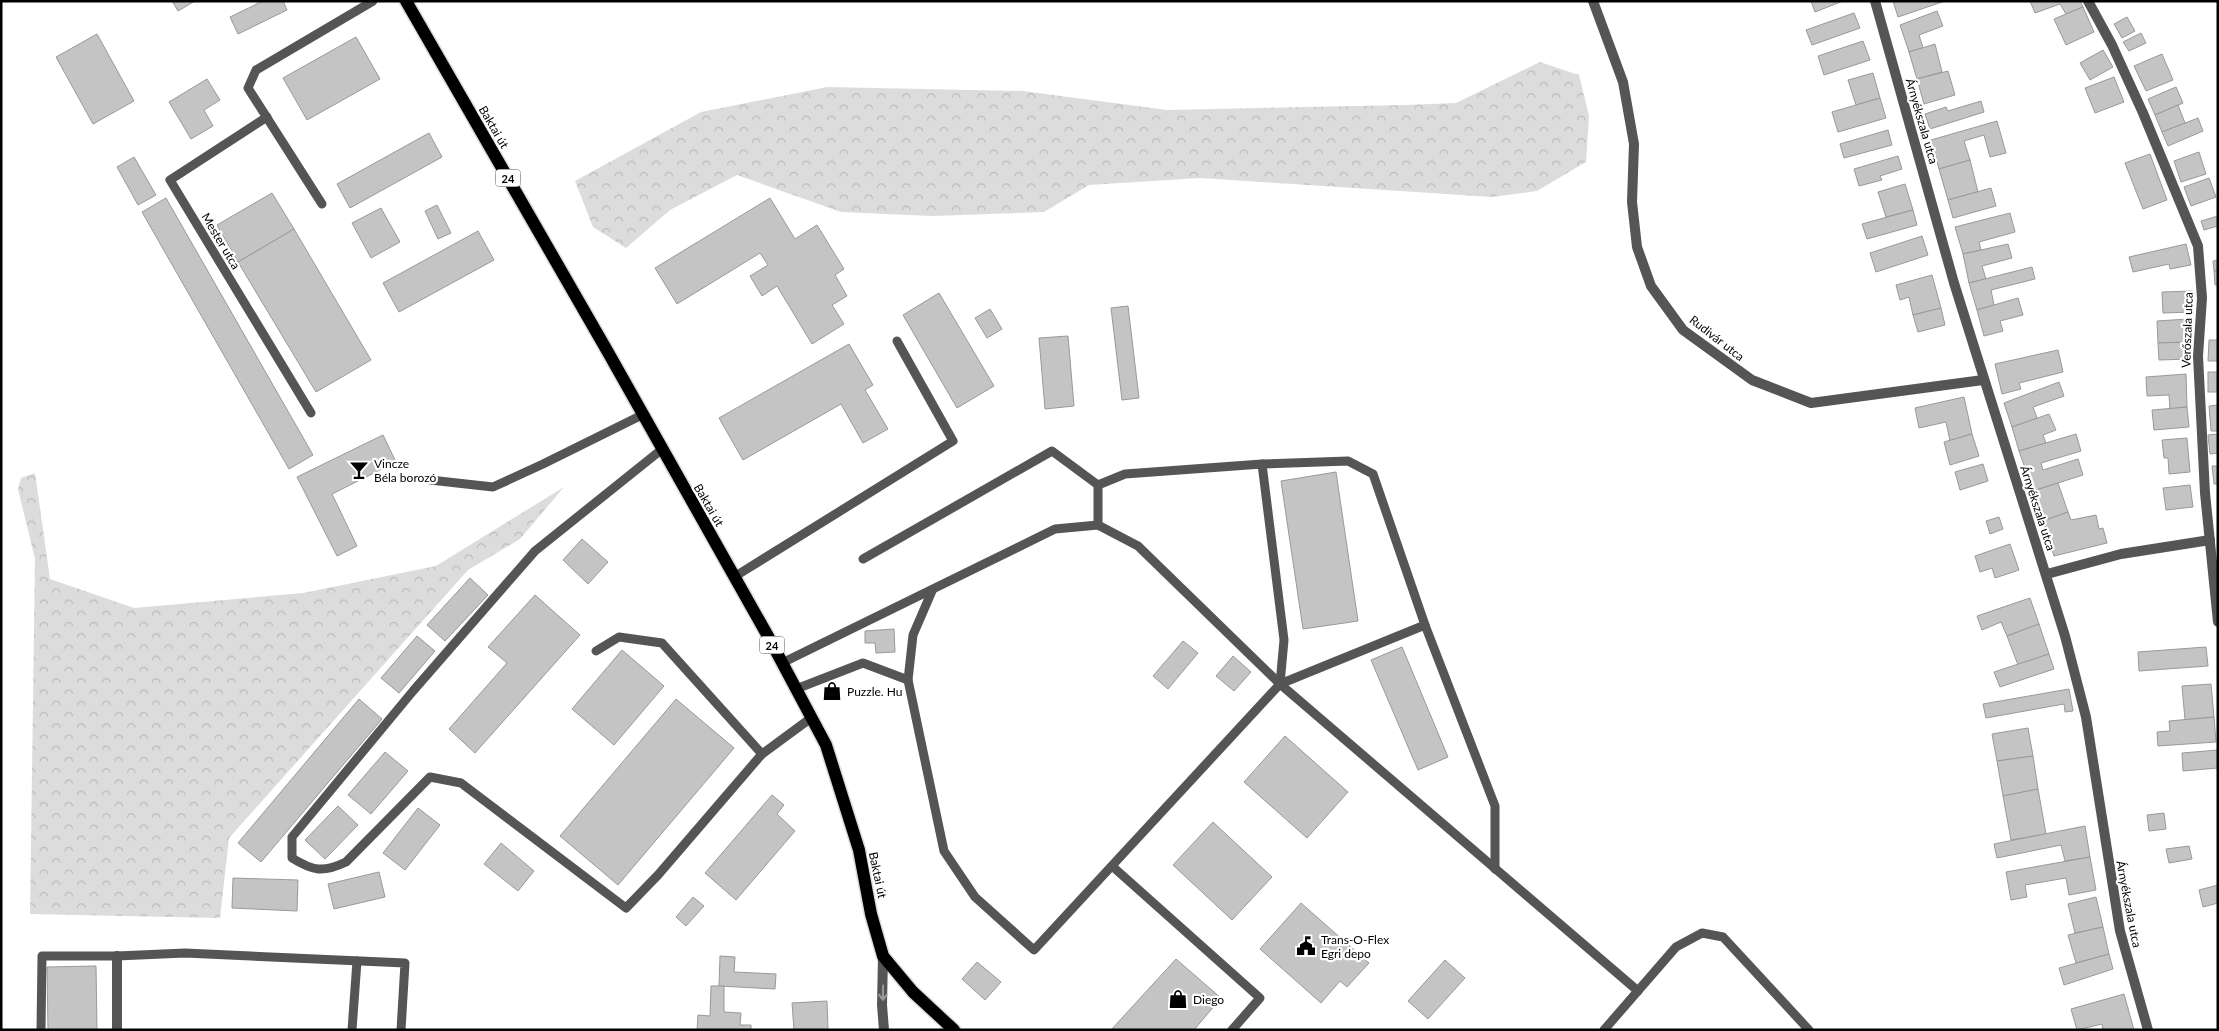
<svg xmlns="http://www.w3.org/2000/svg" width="2219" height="1031" viewBox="0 0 2219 1031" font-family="Lato,sans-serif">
	<defs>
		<pattern id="forest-crowns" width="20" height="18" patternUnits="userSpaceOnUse" patternTransform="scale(1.25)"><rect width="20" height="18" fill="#dcdcdc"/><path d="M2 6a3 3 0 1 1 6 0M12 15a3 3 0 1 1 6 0" fill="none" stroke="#bbb"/></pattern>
	</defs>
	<rect width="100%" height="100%" fill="#fff"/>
	<!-- forest -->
	<g fill="url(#forest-crowns)">
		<path d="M1540,62l39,13 10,41 -3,46 -49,29 -45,6 -292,-19 -111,7 -45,27 -112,4 -91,-4 -104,-37 -67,35 -44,38 -33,-21 -18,-46 126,-69 126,-25 196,4 144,19 239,-5 50,-2z"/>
		<path d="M35,473l15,106 84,29 169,-15 133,-27 128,-79 -44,52 -52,31 -239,268 -9,80 -190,-4 5,-355 -17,-70 3,-11z"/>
	</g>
	<!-- building -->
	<g fill="#c4c4c4" stroke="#999">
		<path d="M172,1h23l-17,10z"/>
		<path d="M263,1h20l4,9 -49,24 -8,-17z"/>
		<path d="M1811,1h32l-28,11z"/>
		<path d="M1893,1h52l-47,16z"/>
		<path d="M2030,1h50l3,6 -17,7 -6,-10 -25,9z"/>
		<path d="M2083,7l11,25 -28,13 -12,-26z"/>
		<path d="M1937,11l6,15 -24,9 4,13 -14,4 -9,-27z"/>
		<path d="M1854,13l6,15 -48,17 -6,-15z"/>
		<path d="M2127,17l8,14 -13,7 -8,-14z"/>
		<path d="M2141,33l5,10 -17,8 -6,-9z"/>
		<path d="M97,34l37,67 -41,23 -37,-67z"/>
		<path d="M356,37l24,42 -73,41 -24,-42z"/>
		<path d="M1863,41l7,19 -46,15 -6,-19z"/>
		<path d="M1935,44l7,28 -25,7 -8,-27z"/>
		<path d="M2103,50l10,17 -23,13 -10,-17z"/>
		<path d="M2162,54l11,26 -27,11 -12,-25z"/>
		<path d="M1948,71l7,24 -31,9 -7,-25z"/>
		<path d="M1873,73l7,25 -24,7 -8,-25z"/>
		<path d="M2114,77l10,25 -29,11 -10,-25z"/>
		<path d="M207,79l13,21 -16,10 9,16 -22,13 -22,-37z"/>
		<path d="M2176,87l7,16 -28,12 -7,-16z"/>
		<path d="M1880,98l6,20 -48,14 -6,-20z"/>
		<path d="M1981,101l3,11 -54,17 -5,-15 21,-7 2,4z"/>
		<path d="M2178,105l7,18 -23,9 -7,-17z"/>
		<path d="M2198,118l5,13 -35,15 -6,-14z"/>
		<path d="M1997,121l9,32 -16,4 -6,-22 -20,6 6,19 -31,9 -8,-29z"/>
		<path d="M1888,130l4,15 -48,13 -4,-14z"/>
		<path d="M429,133l13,24 -92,51 -13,-24z"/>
		<path d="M2199,152l7,22 -25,8 -7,-21z"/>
		<path d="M2150,154l17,46 -24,9 -18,-46z"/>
		<path d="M1898,156l4,13 -22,7 2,4 -23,6 -5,-17z"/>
		<path d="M134,157l22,38 -18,10 -21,-38z"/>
		<path d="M1970,160l8,32 -30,8 -9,-31z"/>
		<path d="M2209,178l7,19 -25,9 -7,-19z"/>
		<path d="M1905,184l8,26 -27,7 -8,-25z"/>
		<path d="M1991,188l5,18 -43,12 -5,-18z"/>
		<path d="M272,193l22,36 -56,33 -21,-37z"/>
		<path d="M166,198l147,257 -24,14 -147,-257z"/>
		<path d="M770,198l25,41 22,-14 27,44 -9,6 12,21 -15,9 12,19 -32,20 -35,-58 -15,10 -12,-20 18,-11 -8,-12 -83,51 -22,-36z"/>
		<path d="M437,205l14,28 -13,6 -13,-28z"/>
		<path d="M381,208l19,34 -29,16 -19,-35z"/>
		<path d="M1913,210l4,15 -50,14 -5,-15z"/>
		<path d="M2010,213l5,19 -36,10 2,8 -18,4 -8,-27z"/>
		<path d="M2218,216v10l-14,4 -3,-9z"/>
		<path d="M294,229l77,131 -55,32 -78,-130z"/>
		<path d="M478,231l16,29 -95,52 -16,-29z"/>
		<path d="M1922,236l6,19 -52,17 -6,-19z"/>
		<path d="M2008,244l4,14 -30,8 4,13 -17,4 -6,-29z"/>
		<path d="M2186,244l5,21 -21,4 -1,-5 -36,8 -4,-15z"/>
		<path d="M2218,260v11h-4l-1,-10z"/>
		<path d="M2032,267l3,12 -44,11 3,15 -17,5 -8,-27z"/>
		<path d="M2214,271h4v14h-3z"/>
		<path d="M1932,275l9,33 -28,7 -4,-18 -9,3 -4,-15z"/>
		<path d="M2192,291l1,21 -30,1 -1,-21z"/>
		<path d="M939,293l55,93 -37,22 -54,-93z"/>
		<path d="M2018,298l5,17 -23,6 3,10 -19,5 -7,-26z"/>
		<path d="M1128,306l11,92 -17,2 -11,-92z"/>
		<path d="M1941,308l4,17 -27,7 -5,-17z"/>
		<path d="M990,309l12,20 -15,9 -12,-20z"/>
		<path d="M2188,319l1,23 -31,1 -1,-22z"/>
		<path d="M1068,336l6,70 -29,3 -6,-71z"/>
		<path d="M2209,340h9v21h-10z"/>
		<path d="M2189,342l1,17 -31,1 -1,-17z"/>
		<path d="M849,344l24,41 -8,5 23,39 -25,14 -22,-39 -98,56 -24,-42z"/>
		<path d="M2058,350l5,22 -44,11 2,6 -19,5 -7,-30z"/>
		<rect x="2208" y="372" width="10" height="20"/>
		<path d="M2186,374l1,33 -17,2 -1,-14 -22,1 -1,-19z"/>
		<path d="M2059,382l5,14 -31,11 4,11 -25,9 -8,-24z"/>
		<path d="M1964,397l8,37 -22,7 -4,-19 -27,6 -4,-20z"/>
		<path d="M2218,405v26h-7l-2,-25z"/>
		<path d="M2187,407l2,20 -35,3 -2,-20z"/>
		<path d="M2049,414l7,16 -13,5 3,8 -27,8 -7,-24z"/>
		<path d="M1972,434l7,22 -29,9 -6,-23z"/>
		<path d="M2076,434l5,17 -40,12 2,7 35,-11 5,16 -50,16 -14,-40z"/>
		<path d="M2218,434v19l-8,1 -2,-19z"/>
		<path d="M383,435l13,27 -64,32 25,52 -20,10 -40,-79z"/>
		<path d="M2187,438l3,34 -21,2 -1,-16h-4l-2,-18z"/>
		<path d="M1983,464l5,17 -28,9 -5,-18z"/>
		<path d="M2212,466h6v18h-4z"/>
		<path d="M1336,472l22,149 -55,8 -22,-148z"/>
		<path d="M2058,483l10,29 -25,9 -10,-30z"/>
		<path d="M2190,485l3,22 -27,3 -3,-22z"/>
		<path d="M2068,512l3,8 25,-5 3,14 4,-1 4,15 -53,13 -11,-35z"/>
		<path d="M1999,517l4,12 -13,5 -4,-13z"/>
		<path d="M582,539l26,23 -20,22 -25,-24z"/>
		<path d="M2010,544l9,26 -24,8 -3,-10 -12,4 -5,-16z"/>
		<path d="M470,578l18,17 -43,46 -18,-16z"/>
		<path d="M535,595l45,40 -105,118 -26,-24 58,-66 -19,-16z"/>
		<path d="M2030,598l9,26 -32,12 -6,-14 -19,8 -5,-14z"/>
		<path d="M2039,624l10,30 -31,11 -11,-29z"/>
		<path d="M894,629l1,23 -19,1 -1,-10h-10v-12z"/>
		<path d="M417,636l18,15 -36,42 -18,-15z"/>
		<path d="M1183,641l15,12 -30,36 -15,-13z"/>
		<path d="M1402,647l46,110 -30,13 -47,-110z"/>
		<path d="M2206,647l2,19 -69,5 -1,-19z"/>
		<path d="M622,650l42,36 -50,59 -42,-36z"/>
		<path d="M2049,654l5,15 -54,18 -6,-15z"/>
		<path d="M1233,656l18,16 -17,19 -18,-15z"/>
		<path d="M2211,684l3,33 -29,3 -3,-34z"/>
		<path d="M2069,689l4,22 -8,1 -1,-8 -78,14 -3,-14z"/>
		<path d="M359,699l23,20 -121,143 -23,-19z"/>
		<path d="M676,699l58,49 -116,137 -58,-49z"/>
		<path d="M2214,717l2,25 -58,4 -1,-14 13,-1 -1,-10z"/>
		<path d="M2028,728l5,28 -36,5 -5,-27z"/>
		<path d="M1285,736l63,56 -41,46 -63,-56z"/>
		<path d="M2218,750v18l-35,3 -1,-18z"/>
		<path d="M385,752l23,19 -37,43 -23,-19z"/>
		<path d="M2033,756l5,33 -35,7 -6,-35z"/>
		<path d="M2038,789l8,45 -35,6 -8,-44z"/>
		<path d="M772,795l12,10 -7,9 18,17 -59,69 -31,-27z"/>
		<path d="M338,806l20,19 -33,34 -20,-19z"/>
		<path d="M418,808l22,17 -35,45 -22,-17z"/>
		<path d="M2164,813l2,16 -17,2 -2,-16z"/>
		<path d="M1213,822l59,55 -40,43 -59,-55z"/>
		<path d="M2085,826l5,31 -25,4 -4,-16 -64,13 -3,-14z"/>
		<path d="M501,843l33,28 -16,20 -34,-27z"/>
		<path d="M2189,846l3,13 -23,4 -3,-14z"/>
		<path d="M2090,857l6,33 -27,5 -3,-17 -41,7 2,12 -16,3 -5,-28z"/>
		<path d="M379,872l6,25 -51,12 -6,-25z"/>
		<path d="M233,878l65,2 -1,31 -65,-3z"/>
		<path d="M2218,885v18l-15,4 -4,-17z"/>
		<path d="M693,897l11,9 -18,20 -10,-9z"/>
		<path d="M2096,897l7,30 -28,6 -7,-29z"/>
		<path d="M1301,903l68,60 -22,24 -7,-6 -19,22 -61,-54z"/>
		<path d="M2103,927l6,27 -33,9 -8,-28z"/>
		<path d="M2109,954l4,15 -49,16 -5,-17z"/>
		<path d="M720,956l15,1 -1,15 42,2 -1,15 -56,-3z"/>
		<path d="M1176,959l45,39 -27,32h-83z"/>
		<path d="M1445,960l20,18 -37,41 -20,-18z"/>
		<path d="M977,962l24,20 -16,18 -23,-21z"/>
		<path d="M96,966l1,64h-49l-1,-63z"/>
		<path d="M711,986h13v26l17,1 -1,12h11v5h-54l1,-15 12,1z"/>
		<path d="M2124,994l10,36h-31l-1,-6 -25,6 -6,-21z"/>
		<path d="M827,1001l1,29h-34l-2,-27z"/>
	</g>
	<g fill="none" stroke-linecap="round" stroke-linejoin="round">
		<!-- primary casing -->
		<g stroke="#dbdbdb" stroke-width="15">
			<path id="primary" d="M406,1l203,353 160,284 57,107 33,105 12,64 12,42 30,36 41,38"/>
		</g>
		<!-- service -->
		<g stroke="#555" stroke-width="9">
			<path d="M267,117l-97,63 141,233"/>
			<path d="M322,204l-74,-116 8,-18 117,-69"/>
			<path d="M661,450l-126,101 -122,140 -121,146v21c21,13 31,15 54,4l84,-85 31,6 165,125 32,-33 104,-121 49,-36"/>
			<path d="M1262,464l86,-3 25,13 52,151"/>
			<path d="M430,480l63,7 50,-23 99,-49"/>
			<path d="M1098,485l27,-11 137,-10 22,176 -4,44"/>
			<path d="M863,559l189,-108 46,34v40"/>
			<path d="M734,577l219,-136 -56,-100"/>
			<path d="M596,651l23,-14 43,6 100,111"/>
			<path d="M782,663l273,-134 43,-4 40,21 142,138 358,307"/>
			<path d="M908,680l5,-45 19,-44"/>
			<path d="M796,689l67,-26 45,17 36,171 31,46 59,53 246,-266 145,-59 70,181v63"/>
			<path d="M1112,866l148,132 -28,32"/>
			<path d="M41,1030l1,-74h75l68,-3 220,10 -4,67"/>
			<path d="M352,1030l5,-69"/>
			<path d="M1604,1030l72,-83 26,-14 21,4 86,93"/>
		</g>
		<!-- minor -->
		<g stroke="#555" stroke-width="10">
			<path d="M1593,1l30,81 11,62 -2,58 5,45 14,39 32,44 69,50 59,23 172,-23"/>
			<path d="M1875,1l79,282 111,353 21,81 34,214 28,99"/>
			<path d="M2088,1l24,44 31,68 55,133 4,52 -4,58 7,137 13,129"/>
			<path d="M2047,574l74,-20 89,-14"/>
			<path d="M117,956v74"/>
			<path d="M883,956l-1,49 2,25"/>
		</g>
		<!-- primary -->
		<use href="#primary" stroke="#000" stroke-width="12"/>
	</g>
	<!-- one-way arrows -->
	<defs><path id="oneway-shaft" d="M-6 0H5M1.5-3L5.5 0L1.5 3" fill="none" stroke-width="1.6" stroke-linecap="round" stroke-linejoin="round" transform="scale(1.25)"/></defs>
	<use stroke="#999" href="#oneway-shaft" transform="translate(883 993) rotate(91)"/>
	<!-- icons -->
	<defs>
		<g id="bar-bare" transform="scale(1.5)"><path d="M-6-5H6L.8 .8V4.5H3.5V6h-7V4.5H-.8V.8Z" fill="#000" stroke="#fff" stroke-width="2.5" paint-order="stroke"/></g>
		<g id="shop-bare" transform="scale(1.5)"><path d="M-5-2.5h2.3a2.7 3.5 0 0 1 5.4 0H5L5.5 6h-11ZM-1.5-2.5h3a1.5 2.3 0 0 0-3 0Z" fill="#000" stroke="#fff" stroke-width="2.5" paint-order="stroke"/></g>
		<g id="civic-bare" transform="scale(1.5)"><path d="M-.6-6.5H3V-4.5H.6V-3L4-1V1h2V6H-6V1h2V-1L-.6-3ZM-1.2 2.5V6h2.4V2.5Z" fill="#000" stroke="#fff" stroke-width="2.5" paint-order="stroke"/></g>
	</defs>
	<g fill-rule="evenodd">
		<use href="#bar-bare" x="359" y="470"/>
		<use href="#shop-bare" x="832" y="691"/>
		<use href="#civic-bare" x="1306" y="946"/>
		<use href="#shop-bare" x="1178" y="999"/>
	</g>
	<g text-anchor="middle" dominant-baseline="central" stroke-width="4.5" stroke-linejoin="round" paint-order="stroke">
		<!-- shield labels -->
		<g fill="#fff" stroke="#4c4c4c" stroke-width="1">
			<rect x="495.5" y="169.5" width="25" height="17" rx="4"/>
			<rect x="759.5" y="636.5" width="25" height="17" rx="4"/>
		</g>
		<g font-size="11" font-weight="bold" fill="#000">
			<text x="508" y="178">24</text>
			<text x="772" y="645">24</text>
		</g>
		<!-- street labels -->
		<g font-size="12" fill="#000" stroke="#fff">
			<text transform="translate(1922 121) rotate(74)">Árnyékszala utca</text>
			<text transform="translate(494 127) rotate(60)">Baktai út</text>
			<text transform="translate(221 241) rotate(59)">Mester utca</text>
			<text transform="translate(2187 330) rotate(-88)">Verőszala utca</text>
			<text transform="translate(1717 338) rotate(38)">Rudivár utca</text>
			<text transform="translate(709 505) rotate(60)">Baktai út</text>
			<text transform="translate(2038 508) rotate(72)">Árnyékszala utca</text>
			<text transform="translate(878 875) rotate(78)">Baktai út</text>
			<text transform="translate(2129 904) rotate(79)">Árnyékszala utca</text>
		</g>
		<!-- poi labels -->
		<g font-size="12" fill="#000" stroke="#fff" text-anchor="start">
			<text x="374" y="463">Vincze<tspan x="374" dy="14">Béla borozó</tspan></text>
			<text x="847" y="691">Puzzle. Hu</text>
			<text x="1321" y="939">Trans-O-Flex<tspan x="1321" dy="14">Egri depo</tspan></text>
			<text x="1193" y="999">Diego</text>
		</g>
	</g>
	<!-- border -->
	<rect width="2219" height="1031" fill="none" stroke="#000000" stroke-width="5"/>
</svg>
